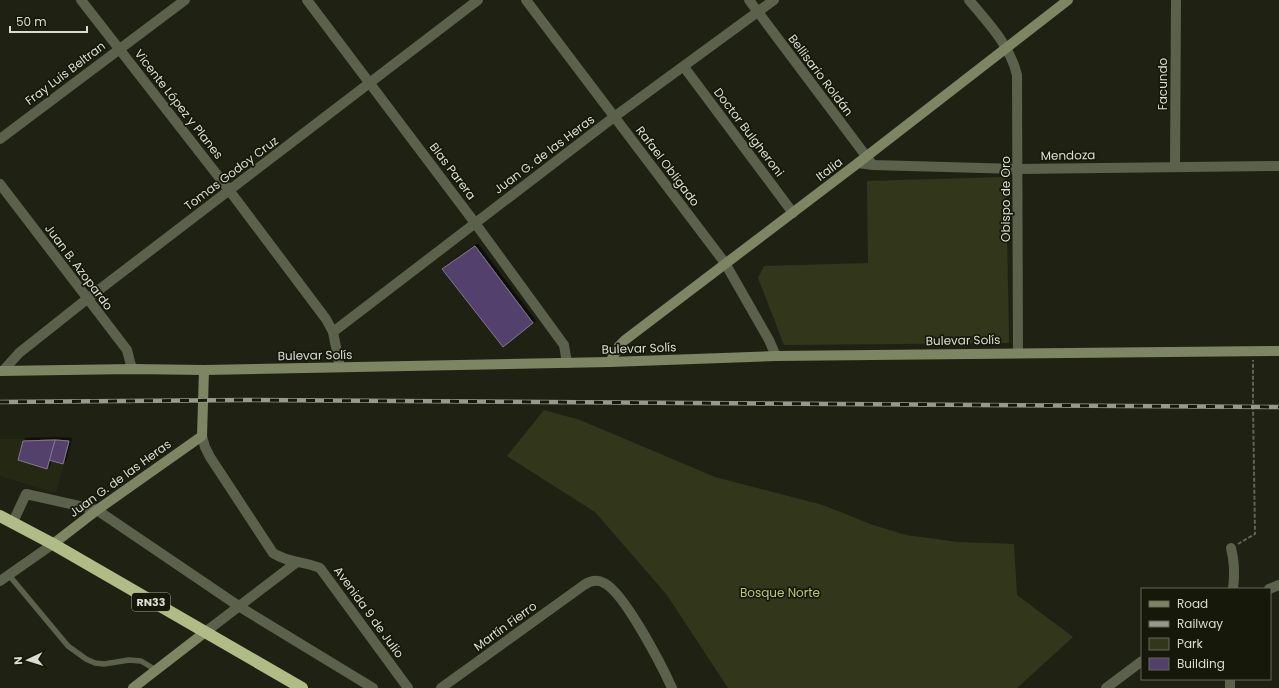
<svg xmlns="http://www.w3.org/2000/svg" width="1279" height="688" viewBox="0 0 1279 688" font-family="Poppins,sans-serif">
	<defs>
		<filter id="shadow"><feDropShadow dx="2.5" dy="-2.5" stdDeviation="0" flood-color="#0009"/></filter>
	</defs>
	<rect width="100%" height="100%" fill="#1f2213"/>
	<!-- built -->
	<path fill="#252913" d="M0,439h71l-15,54 -56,-17z"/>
	<!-- green -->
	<g fill="#32371c">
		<path d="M1006,177l3,166 -225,2 -26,-67 6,-12 104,-3 -1,-82z"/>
		<path d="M544,410l36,10 135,57 108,28 50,20 33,10 52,7 56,2 3,51 56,42 -56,51h-289l-61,-93 -72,-83 -88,-56z"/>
	</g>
	<!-- building -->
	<g fill="#53416c" stroke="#80798b" filter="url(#shadow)">
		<path d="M475,246l58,77 -30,24 -61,-78z"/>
		<path d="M55,440l14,1 -6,23 -14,-4z"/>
		<path d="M55,440l-8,29 -29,-9 5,-19z"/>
	</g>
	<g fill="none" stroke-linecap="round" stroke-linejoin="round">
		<!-- path -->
		<path stroke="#606356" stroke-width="2" stroke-dasharray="4 2" stroke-linecap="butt" d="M1238,544l17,-10 -2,-128v-46"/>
		<!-- lane -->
		<path stroke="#5c614c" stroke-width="5.5" d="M8,574l60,72 18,13 9,4 9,1 25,-4 12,1 15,9"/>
		<!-- street -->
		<g stroke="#5c614c" stroke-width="10">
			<path d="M81,0l148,190 97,129 7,13 7,35"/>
			<path d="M307,0l168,223 89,122 3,18"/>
			<path d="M526,0l199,263 44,77 7,16"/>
			<path d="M749,0l123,164"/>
			<path d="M969,0c19,23 41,45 48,75l1,278"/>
			<path d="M684,67l109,146"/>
			<path d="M0,139l185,-139"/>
			<path d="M858,163l15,2 145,4 261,-3"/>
			<path d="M1175,167l1,-167"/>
			<path d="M0,184l127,166 5,19"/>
			<path d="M333,332l281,-215 160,-117"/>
			<path d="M3,371l16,-18 68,-54 391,-299"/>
			<path d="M202,436l3,11 5,10 63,96c15,10 31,8 47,15l88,120"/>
			<path d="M13,522l13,-28 71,16 143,97 133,81"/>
			<path d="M1231,548c4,15 4,26 2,41"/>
			<path d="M0,581l53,-37"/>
			<path d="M1269,589l10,-4"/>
			<path d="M204,633l93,-71"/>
			<path d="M1230,679v9"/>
			<path d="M441,688l143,-103c6,-4 13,-6 20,-2 20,9 58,83 68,105"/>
			<path d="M1106,688l36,-27"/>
		</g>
		<!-- secondary -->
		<g stroke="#7e8563" stroke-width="10">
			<path d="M610,362l9,-16 6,-6 233,-177 210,-163"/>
			<path d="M0,371l132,-2 72,1 406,-8 166,-6 503,-5"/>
			<path d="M53,544l44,-34 105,-74 2,-66"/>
			<path d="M133,688l71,-55"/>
		</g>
		<!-- highway -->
		<path stroke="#b1bb86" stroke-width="12" d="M0,516l53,28 249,144"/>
		<!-- rail casing -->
		<g stroke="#96998d" stroke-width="4.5">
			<path id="rail" d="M0,402l248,-2 1031,7"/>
		</g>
		<!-- rail -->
		<use href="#rail" stroke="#16190a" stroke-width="3" stroke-dasharray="9" stroke-linecap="butt"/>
	</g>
	<g text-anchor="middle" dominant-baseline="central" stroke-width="3.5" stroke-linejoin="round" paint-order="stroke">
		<!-- shield labels -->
		<rect fill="#16190a" stroke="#9fa296" stroke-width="1" x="132" y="593" width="38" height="18" rx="3"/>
		<g font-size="11" font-weight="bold" fill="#daddd2">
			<text x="151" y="602">RN33</text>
		</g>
		<!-- street labels -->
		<g font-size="12" fill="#daddd2" stroke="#16190a">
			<text transform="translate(65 73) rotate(-37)">Fray Luis Beltran</text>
			<text transform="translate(821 75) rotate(53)">Bellisario Roldán</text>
			<text transform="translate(1162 84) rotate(-90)">Facundo</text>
			<text transform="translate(179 104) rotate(52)">Vicente López y Planes</text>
			<text transform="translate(749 132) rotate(53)">Doctor Bulgheroni</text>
			<text transform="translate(544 154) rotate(-37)">Juan G. de las Heras</text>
			<text transform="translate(1068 155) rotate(-1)">Mendoza</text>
			<text transform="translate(668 166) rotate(53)">Rafael Obligado</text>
			<text transform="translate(829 169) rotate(-37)">Italia</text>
			<text transform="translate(453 171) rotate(53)">Blas Parera</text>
			<text transform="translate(231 173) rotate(-37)">Tomas Godoy Cruz</text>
			<text transform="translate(1005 199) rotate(-90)">Obispo de Oro</text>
			<text transform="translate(79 267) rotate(53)">Juan B. Azopardo</text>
			<text transform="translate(963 340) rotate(-1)">Bulevar Solís</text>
			<text transform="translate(639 348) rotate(-2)">Bulevar Solís</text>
			<text transform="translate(315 355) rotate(-1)">Bulevar Solís</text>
			<text transform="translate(120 478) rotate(-36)">Juan G. de las Heras</text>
			<text transform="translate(369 612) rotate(54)">Avenida 9 de Julio</text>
			<text transform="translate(505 626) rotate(-36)">Martín Fierro</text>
		</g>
		<!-- park labels -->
		<g font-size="12" fill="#bac879" stroke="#16190a">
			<text x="780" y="592">Bosque Norte</text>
		</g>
	</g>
	<!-- legend -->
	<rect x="1141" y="588" width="130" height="92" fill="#16190a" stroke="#64675a"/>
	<rect x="1149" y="601" width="20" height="6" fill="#7e8563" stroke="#64675a"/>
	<text x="1177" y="608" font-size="12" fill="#daddd2">Road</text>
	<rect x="1149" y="621" width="20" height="6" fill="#96998d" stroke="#64675a"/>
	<text x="1177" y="628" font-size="12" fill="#daddd2">Railway</text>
	<rect x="1149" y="638" width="20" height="12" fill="#32371c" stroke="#64675a"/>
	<text x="1177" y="648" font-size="12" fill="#daddd2">Park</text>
	<rect x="1149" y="658" width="20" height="12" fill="#53416c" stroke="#64675a"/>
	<text x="1177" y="668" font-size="12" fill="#daddd2">Building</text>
	<!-- north arrow -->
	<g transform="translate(28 660) rotate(266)" stroke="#16190a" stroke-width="3" paint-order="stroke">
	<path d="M0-3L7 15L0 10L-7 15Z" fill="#daddd2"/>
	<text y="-6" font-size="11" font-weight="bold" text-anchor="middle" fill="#daddd2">N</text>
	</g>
	<!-- scale -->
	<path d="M10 26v6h77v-6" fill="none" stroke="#daddd2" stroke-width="2"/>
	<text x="16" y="26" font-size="12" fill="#daddd2" stroke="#16190a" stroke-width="3" paint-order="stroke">50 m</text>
</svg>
